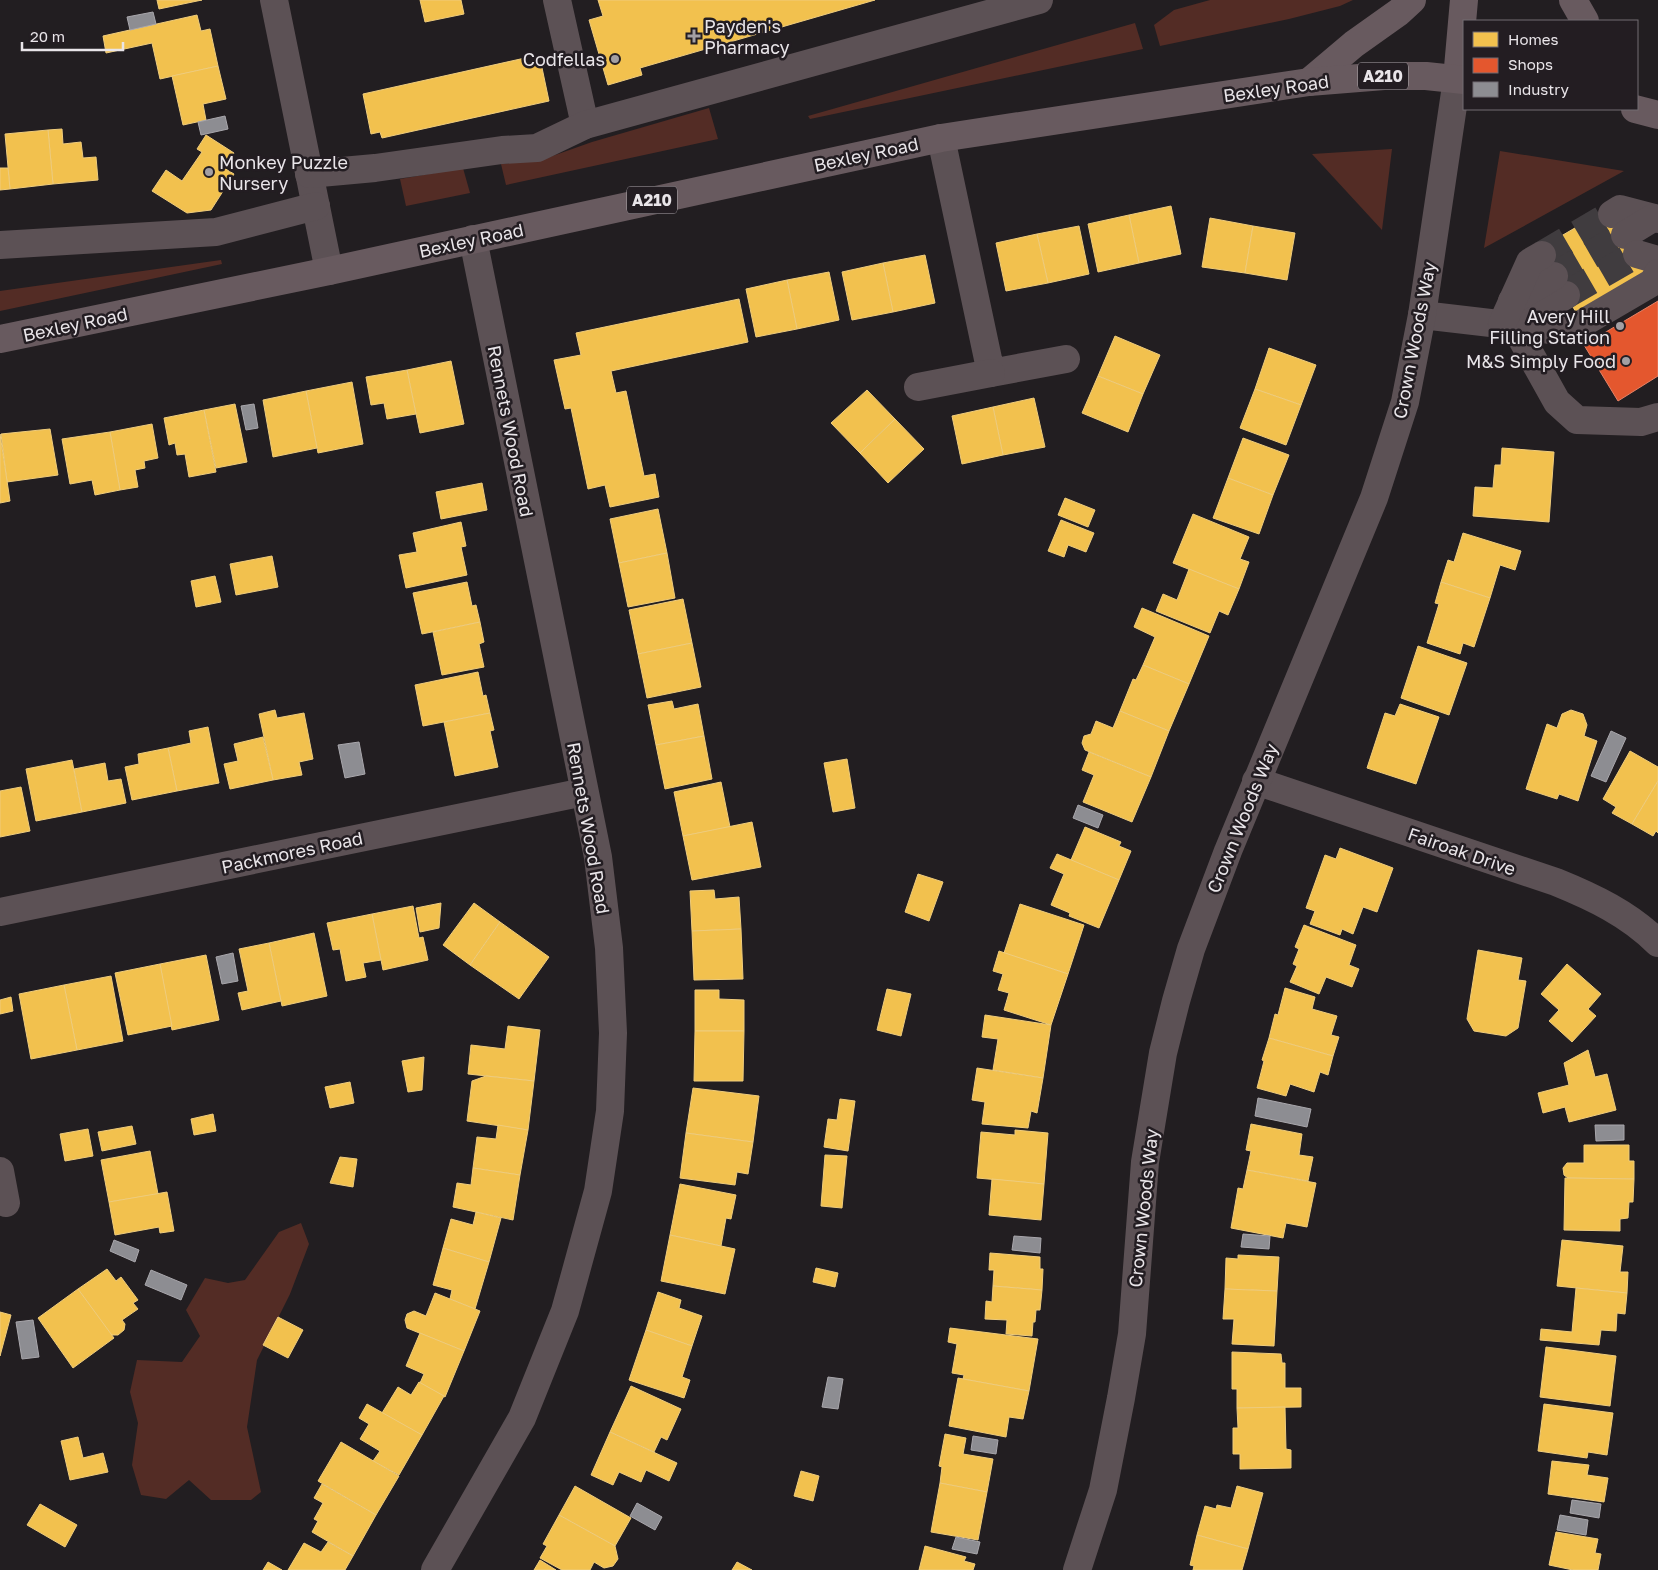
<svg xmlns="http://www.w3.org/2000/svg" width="1658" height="1570" viewBox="0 0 1658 1570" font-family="'Golos Text',sans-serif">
	<rect width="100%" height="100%" fill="#221e21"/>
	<!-- green -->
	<g fill="#532c25">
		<path d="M1210,0h143l-13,6 -51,13 -129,27 -6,-21 20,-15z"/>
		<path d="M1135,23l8,26 -333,70 -2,-3z"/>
		<path d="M709,108l9,31 -212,46 -5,-21 43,-5 48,-17z"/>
		<path d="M1392,149l-10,81 -70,-76z"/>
		<path d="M1500,151l124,20 -140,77z"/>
		<path d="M463,168l7,25 -64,13 -6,-27z"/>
		<path d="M221,260l1,4 -222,47v-20z"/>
		<path d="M301,1223l8,21 -19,50 -33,66 -10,67 14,65 -10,8h-40l-22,-20 -23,19 -25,-4 -9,-30 6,-42 -8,-31 7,-32 45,2 18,-26 -14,-26 19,-32 23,5 17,-3 34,-48z"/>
	</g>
	<!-- homes -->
	<g fill="#f2c14e" stroke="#efcc7c">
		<path d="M157,0h45l-43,9z"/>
		<path d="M420,0h41l3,14 -39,8z"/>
		<path d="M598,0h277l-235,68 2,7 -34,10 -19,-65 14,-4z"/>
		<path d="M197,15l4,16 9,-2 8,37 -58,13 -8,-36 -46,10 -3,-17z"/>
		<path d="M525,58l2,8 14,-3 8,38 -167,37 -2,-6 -9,2 -8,-40z"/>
		<path d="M218,66l8,33 -23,5 3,16 -23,5 -11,-49z"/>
		<path d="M62,129l1,15 18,-2 2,16 13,-1 2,23 -45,4 -5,-54z"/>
		<path d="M48,130l5,54 -43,5 -5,-55z"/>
		<path d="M206,135l28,18 -10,15 10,6 -23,36 -24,3 -35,-22 14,-21 16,11 20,-29 -5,-3z"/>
		<path d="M0,168h8l2,21 -10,1z"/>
		<path d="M1171,206l10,48 -42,9 -10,-48z"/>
		<path d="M1609,208l41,69 -70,42 -41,-70z"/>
		<path d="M1129,215l10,48 -41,9 -10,-48z"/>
		<path d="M1210,218l43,8 -8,47 -43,-6z"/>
		<path d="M1079,226l10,48 -41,9 -11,-49z"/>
		<path d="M1253,226l42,7 -8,47 -42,-7z"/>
		<path d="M1037,234l11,49 -42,8 -10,-48z"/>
		<path d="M925,255l10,48 -42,9 -10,-49z"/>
		<path d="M883,263l10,49 -41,8 -10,-48z"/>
		<path d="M829,272l10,48 -42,9 -10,-49z"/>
		<path d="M787,280l10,49 -41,8 -10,-48z"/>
		<path d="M739,299l9,43 -137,29 5,22 10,-2 18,85 11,-2 4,23 -49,10 -5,-22 -17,4 -17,-81 -6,1 -11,-49 27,-5 -5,-22z"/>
		<path d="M1115,336l45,19 -17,39 -45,-18z"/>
		<path d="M1269,348l47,17 -15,40 -46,-16z"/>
		<path d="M451,361l13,63 -44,9 -13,-63z"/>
		<path d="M407,370l9,44 -29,5 -3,-16 -13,2 -5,-28z"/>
		<path d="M1098,376l45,18 -15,38 -46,-19z"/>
		<path d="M352,382l11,62 -45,9 -12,-62z"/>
		<path d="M1255,389l46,16 -15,40 -46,-17z"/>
		<path d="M867,390l28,29 -35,34 -29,-30z"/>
		<path d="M306,391l11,57 -44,9 -10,-57z"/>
		<path d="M1034,398l11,49 -42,8 -10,-48z"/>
		<path d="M235,404l12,58 -31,6 -12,-58z"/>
		<path d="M993,407l10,48 -41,9 -10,-48z"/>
		<path d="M204,410l12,62 -27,5 -4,-23 -8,1 -2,-12 -6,2 -5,-27z"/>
		<path d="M895,419l29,30 -36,34 -28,-30z"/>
		<path d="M152,424l6,34 -14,3 1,7 -10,2 3,17 -18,3 -10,-58z"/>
		<path d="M50,429l8,46 -51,7 -6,-48z"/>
		<path d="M110,432l10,58 -25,5 -3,-15 -22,4 -8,-45z"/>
		<path d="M0,434l10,67 -10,2z"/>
		<path d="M1243,438l46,17 -16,40 -45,-17z"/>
		<path d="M1502,448l52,4 -5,70 -76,-6 2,-29 18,1 2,-23h6z"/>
		<path d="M1228,478l45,17 -14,39 -46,-16z"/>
		<path d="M482,483l5,27 -46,9 -5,-27z"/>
		<path d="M1065,498l30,12 -7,17 -30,-12z"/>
		<path d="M658,509l9,44 -48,10 -9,-44z"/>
		<path d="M1193,514l56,23 -9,22 9,3 -10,27 -66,-26z"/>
		<path d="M1061,520l33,13 -8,19 -18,-7 -4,12 -16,-6z"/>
		<path d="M461,522l5,24 -5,1 6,28 -61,13 -7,-33 18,-3 -4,-19z"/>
		<path d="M1463,533l58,18 -6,19 -15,-5 -10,33 -49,-16 7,-22 6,2z"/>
		<path d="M667,553l8,45 -47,9 -9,-44z"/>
		<path d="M272,556l6,31 -42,8 -6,-31z"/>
		<path d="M1189,569l50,20 -11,26 -9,-4 -9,22 -54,-22 7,-17 14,6z"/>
		<path d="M215,576l6,26 -25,5 -5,-26z"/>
		<path d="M467,582l5,24 4,-1 4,17 -58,12 -9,-41z"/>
		<path d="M1441,582l49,16 -16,49 -11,-4 -3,11 -33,-11 12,-39 -4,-1z"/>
		<path d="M683,599l9,44 -54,11 -9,-44z"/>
		<path d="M1142,608l67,28 -20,48 -46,-19 12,-28 -21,-10z"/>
		<path d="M480,622l4,20 -5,2 5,23 -42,8 -9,-43z"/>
		<path d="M692,643l9,44 -54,11 -9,-44z"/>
		<path d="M1418,646l49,17 -18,52 -48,-17z"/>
		<path d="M1143,665l46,19 -20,47 -49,-20 13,-32 3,1z"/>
		<path d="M478,672l5,24 3,-1 4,18 -67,13 -8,-41z"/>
		<path d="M672,701l2,8 24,-5 6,32 -48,9 -8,-40z"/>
		<path d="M1400,704l39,13 -23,67 -49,-16 18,-55 10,3z"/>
		<path d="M275,710l2,8 27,-5 9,46 -14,3 3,13 -29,5 -14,-66z"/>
		<path d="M1571,710l12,4 4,11 -3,11 13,5 -19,60 -19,-7 -2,5 -31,-10 21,-65 10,4 5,-14z"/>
		<path d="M1120,711l49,20 -18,46 -66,-27 -3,-7 2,-7 7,-2 5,-13 17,7z"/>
		<path d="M490,713l4,17 -4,1 8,36 -43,9 -11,-54z"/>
		<path d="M208,727l11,56 -42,8 -9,-43 23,-5 -2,-12z"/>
		<path d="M704,736l8,43 -47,10 -9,-44z"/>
		<path d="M263,737l10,43 -43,9 -6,-25 14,-3 -4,-17z"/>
		<path d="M168,748l9,43 -45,9 -7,-33 14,-3 -1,-10z"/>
		<path d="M1630,751l28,16v14l-26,43 -20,-11 4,-6 -13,-8z"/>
		<path d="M1089,752l62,25 -19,45 -49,-20 11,-27 -12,-5z"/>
		<path d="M847,759l8,49 -22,4 -9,-49z"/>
		<path d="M72,760l10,52 -46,9 -10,-52z"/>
		<path d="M105,763l3,18 13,-2 5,24 -44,9 -8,-43z"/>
		<path d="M1658,781v52l-2,-2 -3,5 -21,-12z"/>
		<path d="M721,782l9,45 -47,9 -9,-44z"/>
		<path d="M21,787l9,44 -30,6v-46z"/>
		<path d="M752,822l9,45 -69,13 -9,-44z"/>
		<path d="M1085,827l36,15 -2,4 12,5 -12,29 -48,-20z"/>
		<path d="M1340,848l53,20 -16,44 -14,-5 -10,27 -11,-5 -2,6 -30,-11 5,-13 -9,-3 19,-53 11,4z"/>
		<path d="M1057,854l62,26 -20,48 -30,-12 1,-3 -19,-8 13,-31 -14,-6z"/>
		<path d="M918,874l25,8 -14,39 -24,-9z"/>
		<path d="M714,890l1,9 24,-2 2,32 -49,2 -2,-40z"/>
		<path d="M441,903l-2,25 -19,4 -4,-24z"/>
		<path d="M474,903l26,19 -30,43 -27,-20z"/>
		<path d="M1020,904l64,21 -16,49 -64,-21z"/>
		<path d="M413,906l6,32 4,-1 5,23 -45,10 -11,-56z"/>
		<path d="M372,914l9,46 -18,3 3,14 -20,4 -6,-32 -7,1 -6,-27z"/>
		<path d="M500,922l49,35 -30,42 -49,-34z"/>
		<path d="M1304,925l52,20 -7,20 10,4 -7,18 -26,-10 -7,17 -29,-12 7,-16 -4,-2 6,-15 -4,-2z"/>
		<path d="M741,929l2,50 -49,1 -2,-49z"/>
		<path d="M314,933l13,63 -45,10 -13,-63z"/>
		<path d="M269,943l12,58 -39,9 -4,-17 10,-2 -9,-42z"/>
		<path d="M1478,950l44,8 -4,22 8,1 -8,47 -12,8 -32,-5 -7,-12z"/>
		<path d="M999,951l69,23 -17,51 -47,-15 5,-17 -11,-3 5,-16 -10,-3z"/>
		<path d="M206,955l13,65 -47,10 -12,-66z"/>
		<path d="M160,964l12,62 -44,9 -13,-62z"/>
		<path d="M1567,964l34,30 -13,15 8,7 -24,26 -23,-21 10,-11 -18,-16z"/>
		<path d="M111,976l12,65 -46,9 -13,-65z"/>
		<path d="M64,985l13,65 -46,9 -12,-65z"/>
		<path d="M1285,988l30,9 -3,12 25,7 -6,19 8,2 -6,19 -64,-18 6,-24 3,1z"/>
		<path d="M887,989l24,5 -10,42 -24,-6z"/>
		<path d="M695,990h24v9l25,1v31h-49z"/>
		<path d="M11,997l2,14 -13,3v-14z"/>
		<path d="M985,1015l66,10 -8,53 -50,-8 5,-31 -16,-2z"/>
		<path d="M508,1026l32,4 -6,51 -66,-7 3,-29 34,4z"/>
		<path d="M695,1031h49l-1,50h-49z"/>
		<path d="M1269,1038l64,18 -5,19 -8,-3 -6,20 -24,-8 -4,12 -29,-8 7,-27 -2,-1z"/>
		<path d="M1588,1050l7,27 12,-3 9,36 -47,12 -4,-15 -22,6 -5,-20 31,-8 -5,-22z"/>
		<path d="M424,1057l-2,33 -14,2 -6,-31z"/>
		<path d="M977,1068l66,10 -6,35 -6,-2 -3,17 -46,-4 3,-22 -13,-2z"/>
		<path d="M486,1076l48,5 -6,49 -61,-9 5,-40z"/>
		<path d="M350,1082l4,21 -24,5 -5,-21z"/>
		<path d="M693,1088l66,8 -6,46 -67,-9z"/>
		<path d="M840,1099l15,2 -7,50 -24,-4 4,-28 9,1z"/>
		<path d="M213,1114l3,17 -22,4 -3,-16z"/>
		<path d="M1251,1124l51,10 -3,21 14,2 -5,24 -61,-11 4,-19 -5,-1z"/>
		<path d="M498,1125l30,5 -8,45 -47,-7 4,-31 19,2z"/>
		<path d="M132,1126l4,18 -34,7 -4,-19z"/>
		<path d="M88,1129l5,27 -28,5 -5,-27z"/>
		<path d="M1015,1130l33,3 -4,51 -67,-6 4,-46 34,3z"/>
		<path d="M686,1133l67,9 -5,32 -11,-2 -2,13 -55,-7z"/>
		<path d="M1584,1145h45v16h5v18l-66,-1 -4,-3 -1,-7 4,-5h17z"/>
		<path d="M150,1151l8,43 -49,8 -8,-42z"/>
		<path d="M825,1155l22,1 -5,52 -21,-2z"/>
		<path d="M340,1157l17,2 -4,28 -23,-4z"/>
		<path d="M473,1168l47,7 -7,45 -60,-13 4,-24 14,2z"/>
		<path d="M1247,1170l69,13 -9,44 -21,-4 -3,15 -52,-10 7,-40 5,1z"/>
		<path d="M1565,1178l69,1 -1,23h-4l-1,16 -8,1v12l-56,-1z"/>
		<path d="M992,1179l52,5 -3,36 -52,-5z"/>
		<path d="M680,1184l56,11 -5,24 -5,-1 -5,28 -51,-11z"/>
		<path d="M167,1192l7,39 -14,2 -1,-6 -44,8 -6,-33z"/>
		<path d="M476,1212l25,6 -12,44 -46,-14 8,-29 22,6z"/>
		<path d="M670,1235l65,14 -10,45 -64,-13z"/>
		<path d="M1562,1240l61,6 -3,26h8l-1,21 -70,-7z"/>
		<path d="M443,1248l46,14 -14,47 -25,-10 2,-9 -19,-5z"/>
		<path d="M990,1253l50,4v12h3l-1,21 -49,-4 1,-16h-5z"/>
		<path d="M1238,1255l41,2 -2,34 -52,-2 1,-31 12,1z"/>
		<path d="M816,1268l22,5 -3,14 -22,-5z"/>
		<path d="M107,1269l9,12 5,-4 17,23 -5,3 5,6 -16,11 3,4 -1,6 -6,5h-7l-33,-46z"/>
		<path d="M993,1286l49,4 -2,20h-4l-1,12h-2l-1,14 -26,-2 1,-14 -22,-1 1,-18 6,1z"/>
		<path d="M1576,1288l51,5 -2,21 -8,-1 -1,18 -15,-1 -2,15 -59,-5 1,-11 31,3z"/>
		<path d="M78,1289l36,49 -41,30 -35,-50z"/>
		<path d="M1225,1289l52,2 -3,55 -42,-2 2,-25h-11z"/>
		<path d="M658,1292l23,8 -2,8 23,8 -10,30 -46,-16z"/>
		<path d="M435,1293l45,18 -16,40 -57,-23 -2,-8 2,-6 7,-3 12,5z"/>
		<path d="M0,1312l11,3 -11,41z"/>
		<path d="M278,1317l25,13 -15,28 -25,-13z"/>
		<path d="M950,1328l88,11 -9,52 -66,-12 1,-4 -12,-2 5,-29 -9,-2z"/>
		<path d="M646,1330l46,16 -10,31 8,3 -6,18 -55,-18z"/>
		<path d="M420,1333l44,18 -19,46 -25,-14 4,-9 -18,-8z"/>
		<path d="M1546,1347l70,9 -6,50 -70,-9z"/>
		<path d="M1232,1352l49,2 1,9h3v25h16v19l-64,1v-19h-5z"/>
		<path d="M958,1378l71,13 -6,28 -14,-2 -3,20 -57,-11z"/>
		<path d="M419,1382l25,14 -22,39 -40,-22 16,-26 13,8z"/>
		<path d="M631,1386l50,23 -14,31 -6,-3 -7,15 -44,-20z"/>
		<path d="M367,1404l55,31 -23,40 -26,-14 7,-10 -20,-12 9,-15 -10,-6z"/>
		<path d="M1544,1404l69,9 -6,42 -19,-3 -1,6 -49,-7z"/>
		<path d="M1285,1407l1,42 5,1v18l-51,1v-15h-7v-26h5l-1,-20z"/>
		<path d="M610,1432l67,31 -8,18 -23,-11 -5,12 -22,-10 -6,13 -22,-10z"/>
		<path d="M945,1434l21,4 -3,16 30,5 -6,33 -47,-9 2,-16 -3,-1z"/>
		<path d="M78,1437l5,21 20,-5 5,19 -38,8 -9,-39z"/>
		<path d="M341,1442l58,34 -23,39 -58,-34z"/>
		<path d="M1552,1461l37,4 -2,10 21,3 -4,24 -56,-8z"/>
		<path d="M801,1471l18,5 -6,25 -19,-5z"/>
		<path d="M940,1483l47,9 -9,48 -47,-8z"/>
		<path d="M322,1484l54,31 -23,41 -41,-24 6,-11 -4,-2 9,-16 -9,-5z"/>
		<path d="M575,1486l56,32 -16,28 -56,-31z"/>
		<path d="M1237,1486l26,7 -15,56 -51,-14 8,-29 11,3 1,-4 14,3z"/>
		<path d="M40,1504l37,21 -12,22 -38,-22z"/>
		<path d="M559,1515l56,31 3,13 -5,7 -9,2 -10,-6 -4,8h-28l-22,-12 7,-12 -4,-2z"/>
		<path d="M1556,1532l42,7 -3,14 6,1 -3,16h-25l-24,-5z"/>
		<path d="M1197,1535l51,14 -6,21h-49l1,-4 -4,-1z"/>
		<path d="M328,1542l25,14 -8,14h-57l16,-27 17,9z"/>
		<path d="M925,1546l41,11 -2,4 11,3 -2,6h-54z"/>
		<path d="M540,1560l16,10h-22z"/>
		<path d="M268,1562l14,8h-19z"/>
		<path d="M737,1562l15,8h-20z"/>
	</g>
	<!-- shops -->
	<path fill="#e4572e" stroke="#e68266" d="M1658,301v75l-40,25 -34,-56z"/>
	<!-- industry -->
	<g fill="#8d8d92" stroke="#a9a7ac">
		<path d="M153,12l3,12 -26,6 -3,-13z"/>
		<path d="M225,116l3,13 -27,6 -3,-13z"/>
		<path d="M254,404l4,24 -12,2 -5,-24z"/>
		<path d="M1611,731l15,7 -20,44 -15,-6z"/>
		<path d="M359,742l6,32 -20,4 -7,-33z"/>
		<path d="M1078,805l25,10 -5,13 -25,-10z"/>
		<path d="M233,953l5,28 -16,3 -6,-27z"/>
		<path d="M1258,1098l53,11 -4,18 -52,-11z"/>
		<path d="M1595,1125h29v15l-28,1z"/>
		<path d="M1243,1234l27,2 -1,13 -28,-2z"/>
		<path d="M1014,1236l27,2 -1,15 -28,-3z"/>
		<path d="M114,1240l25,10 -4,12 -25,-11z"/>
		<path d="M151,1270l36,15 -6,15 -36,-15z"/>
		<path d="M33,1320l6,37 -17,2 -6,-37z"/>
		<path d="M828,1377l15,2 -5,30 -16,-2z"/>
		<path d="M973,1436l25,4 -2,14 -25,-4z"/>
		<path d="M1572,1500l29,4 -2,14 -29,-5z"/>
		<path d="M637,1503l25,14 -7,13 -25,-14z"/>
		<path d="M1560,1515l28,5 -2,15 -29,-5z"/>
		<path d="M956,1537l24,5 -3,12 -25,-5z"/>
	</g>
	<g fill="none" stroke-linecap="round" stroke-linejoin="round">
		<!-- minor-tunnel -->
		<g stroke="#403c3f" stroke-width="28" stroke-dasharray="28 14" stroke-linecap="butt">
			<path d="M1542,255l70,-41"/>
			<path d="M1554,276l71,-41"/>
			<path d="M1566,295l71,-41"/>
		</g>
		<!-- minor -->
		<g stroke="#5c5155" stroke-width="28">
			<path d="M274,0l55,271"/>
			<path d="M557,0l28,125"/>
			<path d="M941,138l50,235 75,-14"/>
			<path d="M309,174l66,-6 127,-18 35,-2 48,-23 454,-125"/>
			<path d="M1612,214l8,-5 38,10"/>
			<path d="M1625,235l28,-17"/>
			<path d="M0,245l216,-13 100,-26"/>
			<path d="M1637,254l21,6"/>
			<path d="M1566,295l-52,30 43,77 20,18 64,2 17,-5"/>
			<path d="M1512,301l42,-25"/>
			<path d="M1422,315l129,15h20l82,-48 5,-9"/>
			<path d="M1502,324l28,-62 12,-7"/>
			<path d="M918,387l73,-14"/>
			<path d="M1256,781l300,101c37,15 73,32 102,61"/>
			<path d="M0,912l584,-120"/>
			<path d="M0,1171l6,32"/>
			<path d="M435,1570l87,-152 43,-107 33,-120 12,-80 3,-78 -4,-85 -11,-91 -125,-618"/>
			<path d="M1077,1570l26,-80 18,-92 11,-64 13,-172 18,-109 13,-52 15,-52 37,-98 146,-353 31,-96 17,-87 35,-236"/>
		</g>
		<!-- major -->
		<g stroke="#685a5f" stroke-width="28">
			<path d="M1573,0l12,21"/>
			<path d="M1457,79l7,-79"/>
			<path d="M1309,82l45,-38 45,-32 13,-12"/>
			<path d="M1635,109l23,6"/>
			<path d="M0,339l329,-68 612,-133 368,-56 75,-6h42l38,4"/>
		</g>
	</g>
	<!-- markers -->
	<g fill="#a39fa3" stroke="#231d22" stroke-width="2">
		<path d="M691.5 28.5h5v5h5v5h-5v5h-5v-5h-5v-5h5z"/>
		<circle cx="615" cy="59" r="5"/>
		<circle cx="209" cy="172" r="5"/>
		<circle cx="1620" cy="326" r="5"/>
		<circle cx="1626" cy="361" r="5"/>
	</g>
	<g text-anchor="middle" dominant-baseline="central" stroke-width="5" stroke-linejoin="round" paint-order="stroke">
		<!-- shield labels -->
		<g fill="#231d22" stroke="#aea9ad" stroke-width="1">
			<rect x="1358" y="62.5" width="50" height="27" rx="4"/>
			<rect x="627" y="186.5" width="50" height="27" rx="4"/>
		</g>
		<g font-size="16" font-weight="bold" fill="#e9e5e9">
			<text x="1383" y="76">A210</text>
			<text x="652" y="200">A210</text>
		</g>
		<!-- poi labels -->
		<g font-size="18" fill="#e9e5e9" stroke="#231d22" text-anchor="end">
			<text x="704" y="26" text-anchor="start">Payden's<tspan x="704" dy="21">Pharmacy</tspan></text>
			<text x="605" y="59">Codfellas</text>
			<text x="219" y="162" text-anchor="start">Monkey Puzzle<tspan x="219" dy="21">Nursery</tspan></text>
			<text x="1610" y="316">Avery Hill<tspan x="1610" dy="21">Filling Station</tspan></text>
			<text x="1616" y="361">M&amp;S Simply Food</text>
		</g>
		<!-- street labels -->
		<g font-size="18" fill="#e9e5e9" stroke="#231d22">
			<text transform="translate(1276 88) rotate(-8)">Bexley Road</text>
			<text transform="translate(866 154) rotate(-12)">Bexley Road</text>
			<text transform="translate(471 240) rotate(-12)">Bexley Road</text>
			<text transform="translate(75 324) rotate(-12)">Bexley Road</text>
			<text transform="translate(1414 340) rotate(-79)">Crown Woods Way</text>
			<text transform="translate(511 431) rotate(79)">Rennets Wood Road</text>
			<text transform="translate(1242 818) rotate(-68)">Crown Woods Way</text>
			<text transform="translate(589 828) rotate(80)">Rennets Wood Road</text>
			<text transform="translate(1462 851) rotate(19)">Fairoak Drive</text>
			<text transform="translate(292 852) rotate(-12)">Packmores Road</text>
			<text transform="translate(1143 1208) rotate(-84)">Crown Woods Way</text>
		</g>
	</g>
	<!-- legend -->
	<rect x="1463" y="20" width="175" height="90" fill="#231d22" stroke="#726d72"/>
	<rect x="1473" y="32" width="25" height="15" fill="#f2c14e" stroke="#726d72"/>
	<text x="1508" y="45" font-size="15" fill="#e9e5e9">Homes</text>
	<rect x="1473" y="58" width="25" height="15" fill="#e4572e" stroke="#726d72"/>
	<text x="1508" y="70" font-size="15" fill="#e9e5e9">Shops</text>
	<rect x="1473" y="82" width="25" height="15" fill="#8d8d92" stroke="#726d72"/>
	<text x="1508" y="95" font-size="15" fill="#e9e5e9">Industry</text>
	<!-- scale -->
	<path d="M22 42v8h101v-8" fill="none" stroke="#e9e5e9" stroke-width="2.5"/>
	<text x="30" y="42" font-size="15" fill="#e9e5e9" stroke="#231d22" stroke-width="4" paint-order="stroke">20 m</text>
</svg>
